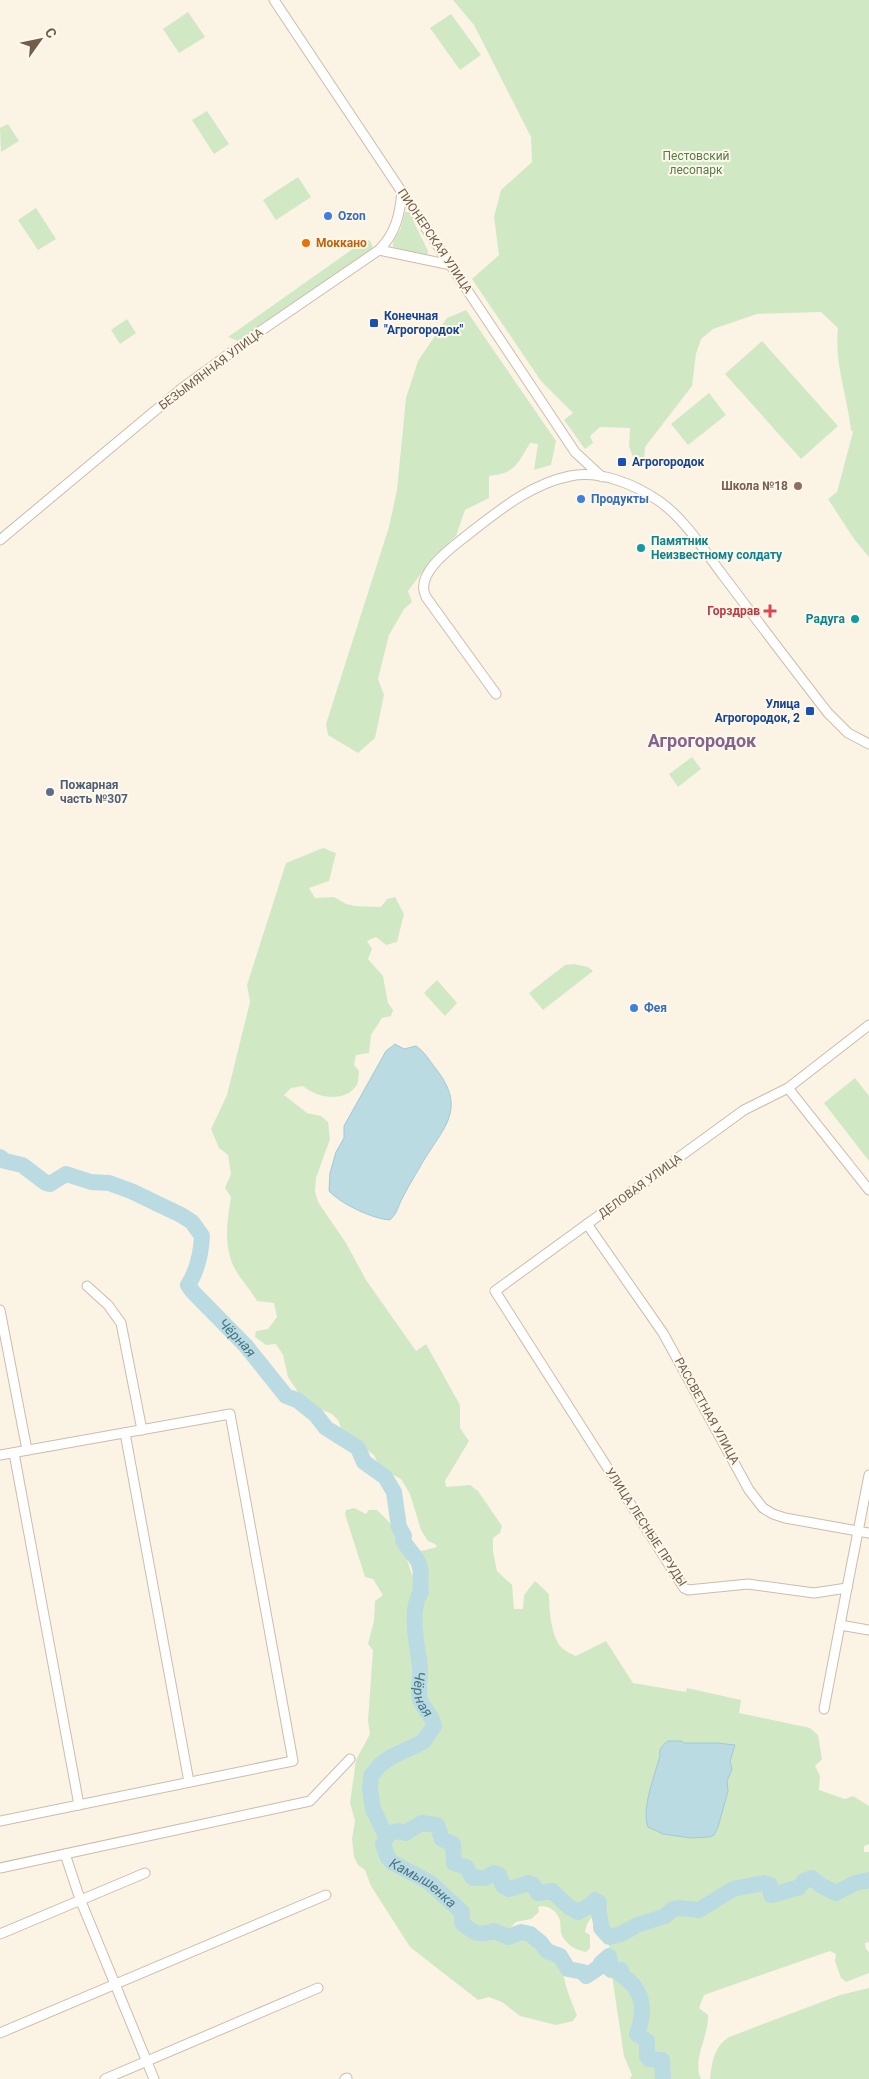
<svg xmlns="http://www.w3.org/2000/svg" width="869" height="2079" viewBox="0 0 869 2079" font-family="Roboto,sans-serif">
	<rect width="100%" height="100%" fill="#fbf4e5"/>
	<!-- green -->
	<g fill="#d1e8c5">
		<path d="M453,0h416v557l-15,-18 -26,-40 9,-7 16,-60 -2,-2c-4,-36 -17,-66 -13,-102l-17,-16 -64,2 -44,15 -12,10 -5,15 -4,32 -47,61 -1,15 -8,3 -7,-19 1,-18 -30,-1 -10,9 3,7 -8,6 -21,-29 9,-7 -32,-32 -69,-102 27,-24 -5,-38 7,-27 31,-28 -1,-25 -57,-112z"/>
		<path d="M188,12l17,25 -26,16 -16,-24z"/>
		<path d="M451,14l30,41 -21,15 -30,-42z"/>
		<path d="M207,111l22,33 -15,10 -22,-34z"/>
		<path d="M8,124l11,17 -18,11 -1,-24z"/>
		<path d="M298,177l13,20 -35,23 -13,-20z"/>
		<path d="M36,208l20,31 -18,11 -20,-30z"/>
		<path d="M405,212h4l19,39 -1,5 -34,-9v-5l8,-14z"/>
		<path d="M369,240l3,4 1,5 -135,92 -10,-4 136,-96z"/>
		<path d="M466,310l90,131 -5,24 -17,5 4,-26 -8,-1c-12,20 -15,31 -41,33v22l-24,12 -9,26 -21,19 -27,36 4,11 -8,7 -15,26 -11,44 6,16 -9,43 -17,15 -30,-18 -2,-11 63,-197 8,-37 9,-92 12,-37 29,-43z"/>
		<path d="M127,319l9,14 -16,11 -9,-14z"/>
		<path d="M762,341l76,85 -37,33 -76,-85z"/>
		<path d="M709,393l17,22 -38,30 -17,-21z"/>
		<path d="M692,757l9,12 -23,18 -9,-13z"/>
		<path d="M323,848l13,5 -7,28 -20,7 6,10 19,-1 12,7 9,2 26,1 6,-8 8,-2 9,17 -7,28 -11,3 -10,-8 -9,4 5,8 -4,10 15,17 5,27 5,7 -2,6 -9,2 -11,17 -2,18 -13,2 -2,10 5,6c-1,5 0,11 -3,15 -12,17 -39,12 -53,0l-12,2 -7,7 23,18 14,3 7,6 2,17 -14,39 -1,13 3,11 28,41 20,37 50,71 10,-7 34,61v23l9,13 -24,40 1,6 24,-2 8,6 24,35 -2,7 -7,5v14l4,19 15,14 2,24h9l1,-14 11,-14 14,13c0,15 2,43 13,54 3,3 10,6 14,8l30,-15 27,42 53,9 1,-4 54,12 -2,13 71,15 8,7 4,24 -7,7 5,10 -1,14 26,9 8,-3 16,10v38l-5,2v6h5v90l-4,1 1,6 3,3v21l-23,9 -5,-4 -6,-17 1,-7 -6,-3 -126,44 -5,13 9,7c1,22 -16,43 -7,64h-71l2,-4 -8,-19 -15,-100v-18l-8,-10c1,-9 -5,-15 -2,-25l-4,-3 -3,4 1,11 -6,9 -2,8 5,3v13l-4,4c-11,-2 -21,-8 -25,-19 -1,-4 0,-9 -1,-13 -3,-9 -13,-16 -22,-13l1,5 -8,7 -15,3 -6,6 -16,2 14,7 13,-5 9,2 11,9 6,8 15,8c0,19 7,38 15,56l-4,6 -17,4 -36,-9 -18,-14 -13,-5 -11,3 -68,-53 -39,-61 -6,-16 -7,-5 -4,-8 -2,-18 3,-18 -5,-18 6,-43 14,-26 -2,-13 5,-71 -5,-6 6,-23 1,-20 8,-6 -10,-16 -8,-2 -20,-63 1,-4 8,-2 12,6 3,-4h8l16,16 7,11 12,38 10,4 5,-2 -2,-12 -6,-10 2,-4 16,-4 -2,-3 -7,-3 -7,-11 -11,-36 -9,-15 -21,-11 -6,-13 -32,-24 -4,-11 -6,-6 -22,-9 -12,-13 -10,-15 -5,-22 -7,-11 -10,1 -11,-8 1,-6 12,-2 9,-12 -3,-14 -17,-2c-6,-11 -16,-21 -22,-32 -12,-23 -8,-48 -4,-72l-6,-9 6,-14 -3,-19 -9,-7 -8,-19 16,-34 23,-93 -3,-17 39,-122z"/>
		<path d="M574,964l14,3 5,4 -50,39 -14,-17 36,-28z"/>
		<path d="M437,980l20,23 -12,13 -21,-23z"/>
		<path d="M855,1078l14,18v65l-45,-58z"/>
		<path d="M869,1988v91h-159c2,-18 4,-32 19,-42l111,-42z"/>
	</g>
	<!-- water -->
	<g fill="#bbdbe3" stroke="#a2c9d4">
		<path d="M395,1044l9,5 12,-3c9,6 13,14 20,23 33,42 5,60 -16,98 -6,10 -12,20 -17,30 -6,10 -4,14 -13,23 -17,-1 -49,-16 -61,-29l1,-18 6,-21 8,-14v-12l42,-75z"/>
		<path d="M668,1741h14l2,2h33l18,2 -5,16 2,8 -5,12 1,10 -10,36 -4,8 -5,2 -18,1 -28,-4 -15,-7c-7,-18 7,-52 12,-71 -1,-8 2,-10 8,-15z"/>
	</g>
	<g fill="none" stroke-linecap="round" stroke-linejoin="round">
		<!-- river -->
		<g stroke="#bbdbe3" stroke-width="16">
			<path id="s1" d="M0,1157l5,4 17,4 24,18 4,1 16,-10 25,8 18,1 22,8 50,24 11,7 10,14c-1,18 -4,34 -14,49l5,7 53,54 40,50 11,4 19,15 10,13 32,20 6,14 21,15 9,15 5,35 5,9 -1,4c4,9 13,15 16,24 4,10 0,19 2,28 -13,20 -3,54 -1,76 1,10 -3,19 0,31 3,10 12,15 14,27l-11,16 -32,15 -11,8 -9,11 -1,13 3,20 12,25 14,-3 6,2 17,-10 15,2 5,14 11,5 1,19 12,4 7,11h12l9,-5 5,2 4,11 6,3 20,-6 4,2 5,8 14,-2 17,16 9,5 14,-8 3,-4 4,3c-3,10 3,15 2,25l8,9 12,-3 16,-9 28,-9 8,-7 7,-1 19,2 34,-21 30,-6 7,2 1,10c10,-1 17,-6 27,-7l6,-7 8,-3 8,7 16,8 19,-10 14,-3"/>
			<path id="s2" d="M385,1834l1,5 -3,5 5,14 5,5 36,19 33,30v11c13,11 16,13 32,8l14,6 13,-5 9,2 11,9 6,8 13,5 8,13 15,3 3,4 15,-10v-3l8,-7 2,14h10l-1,4c24,15 26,36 17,60l10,7v15l2,3 13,1 1,19"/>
		</g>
		<!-- minor casing -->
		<g stroke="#ccbcac" stroke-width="11">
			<g id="minor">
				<path d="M274,0l301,452 27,25"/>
				<path d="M379,250l72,15"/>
				<path d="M0,540l181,-151 81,-59 117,-80c17,-17 21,-36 23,-59"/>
				<path d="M496,694l-70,-97c-12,-23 24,-48 40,-61 31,-24 64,-52 104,-60 30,-6 64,8 89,25 27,19 46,51 66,77 34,45 68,90 103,135l20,20 21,11"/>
				<path d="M788,1088l81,102"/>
				<path d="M587,1224l76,109 86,157 14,18 10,6 12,4 84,15"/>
				<path d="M87,1286l21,19 13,18 21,107"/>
				<path d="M0,1310l27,140"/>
				<path d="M125,1433l64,349"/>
				<path d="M14,1453l65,352"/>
				<path d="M0,1455l230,-41 63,347 -293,60"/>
				<path d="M847,1588l22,-113"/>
				<path d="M840,1625l29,5"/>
				<path d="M824,1709l23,-121 -33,5 -66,-9 -60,6 -4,-2 -189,-297 249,-181 44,-22 81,-63"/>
				<path d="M65,1854l15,45 74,180"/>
				<path d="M0,1868l310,-67 40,-42"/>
				<path d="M0,1934l145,-61"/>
				<path d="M0,2033l326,-138"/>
				<path d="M105,2079l213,-91"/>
				<path d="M345,2079l2,-1"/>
			</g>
		</g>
		<!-- minor -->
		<use href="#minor" stroke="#fff" stroke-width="9"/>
	</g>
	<!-- markers -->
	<g fill="#3f7fe0" stroke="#fef8eb" stroke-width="2">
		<circle cx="328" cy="216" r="5"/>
		<circle cx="581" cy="499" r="5"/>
		<circle cx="634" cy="1008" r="5"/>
	</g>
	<circle fill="#e8710a" stroke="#fef8eb" stroke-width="2" cx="306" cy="243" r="5"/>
	<g fill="#1a4fb4" stroke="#fef8eb" stroke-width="2">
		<rect x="369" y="318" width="10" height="10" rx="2.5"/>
		<rect x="617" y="457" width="10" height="10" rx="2.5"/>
		<rect x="805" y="706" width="10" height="10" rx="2.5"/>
	</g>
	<circle fill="#8d6e63" stroke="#fef8eb" stroke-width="2" cx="798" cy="486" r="5"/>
	<g fill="#0f9aa8" stroke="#fef8eb" stroke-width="2">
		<circle cx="641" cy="548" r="5"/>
		<circle cx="855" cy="619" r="5"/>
	</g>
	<path fill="#e0444e" stroke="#fef8eb" stroke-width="2" d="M767.5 603.5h5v5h5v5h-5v5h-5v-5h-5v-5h5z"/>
	<circle fill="#5c6f8a" stroke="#fef8eb" stroke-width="2" cx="50" cy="792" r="5"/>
	<g text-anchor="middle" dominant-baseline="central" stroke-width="4" stroke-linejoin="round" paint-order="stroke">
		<!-- park labels -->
		<g font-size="12" fill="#547d47" stroke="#fef8eb">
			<text x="696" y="156">Пестовский<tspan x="696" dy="14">лесопарк</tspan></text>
		</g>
		<!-- shop labels -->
		<g font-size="12" font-weight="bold" fill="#366cbe" stroke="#fef8eb" text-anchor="start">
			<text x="338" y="216">Ozon</text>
			<text x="591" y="499">Продукты</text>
			<text x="644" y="1008">Фея</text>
		</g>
		<!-- street labels -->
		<g font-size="12" fill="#725c4c" stroke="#fef8eb">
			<text transform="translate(435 241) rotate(56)">ПИОНЕРСКАЯ УЛИЦА</text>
			<text transform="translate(211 369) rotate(-37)">БЕЗЫМЯННАЯ УЛИЦА</text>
			<text transform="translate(640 1186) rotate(-36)">ДЕЛОВАЯ УЛИЦА</text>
			<text transform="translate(707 1411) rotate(61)">РАССВЕТНАЯ УЛИЦА</text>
			<text transform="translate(646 1527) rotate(57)">УЛИЦА ЛЕСНЫЕ ПРУДЫ</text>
		</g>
		<!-- food labels -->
		<g font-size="12" font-weight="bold" fill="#c56008" stroke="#fef8eb" text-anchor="start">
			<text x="316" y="243">Моккано</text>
		</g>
		<!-- transit labels -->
		<g font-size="12" font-weight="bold" fill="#164399" stroke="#fef8eb" text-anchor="start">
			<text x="384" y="316">Конечная<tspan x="384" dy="14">"Агрогородок"</tspan></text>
			<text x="632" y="462">Агрогородок</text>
			<text x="800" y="704" text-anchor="end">Улица<tspan x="800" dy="14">Агрогородок, 2</tspan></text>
		</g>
		<!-- education labels -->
		<g font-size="12" font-weight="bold" fill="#785e54" stroke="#fef8eb" text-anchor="end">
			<text x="788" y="486">Школа №18</text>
		</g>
		<!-- culture labels -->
		<g font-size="12" font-weight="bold" fill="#0d838f" stroke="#fef8eb" text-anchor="start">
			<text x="651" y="541">Памятник<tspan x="651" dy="14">Неизвестному солдату</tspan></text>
			<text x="845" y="619" text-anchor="end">Радуга</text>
		</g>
		<!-- health labels -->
		<g font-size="12" font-weight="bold" fill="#be3a42" stroke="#fef8eb" text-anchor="end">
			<text x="760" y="611">Горздрав</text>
		</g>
		<!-- service labels -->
		<g font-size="12" font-weight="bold" fill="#4e5e75" stroke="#fef8eb" text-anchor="start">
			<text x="60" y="785">Пожарная<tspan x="60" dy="14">часть №307</tspan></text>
		</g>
		<!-- water labels -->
		<g font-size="14" font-style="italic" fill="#477685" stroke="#fef8eb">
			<text stroke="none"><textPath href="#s1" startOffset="354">Чёрная</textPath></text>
			<text stroke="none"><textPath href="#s1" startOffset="790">Чёрная</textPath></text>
			<text stroke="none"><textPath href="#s2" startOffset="69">Камышенка</textPath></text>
		</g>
		<!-- district labels -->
		<g font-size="18" font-weight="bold" fill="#83648e" stroke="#fef8eb">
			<text x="702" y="740">Агрогородок</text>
		</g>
	</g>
	<!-- north arrow -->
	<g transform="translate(40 40) rotate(57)" stroke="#fef8eb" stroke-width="4" paint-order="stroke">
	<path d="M0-4L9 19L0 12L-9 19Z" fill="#725c4c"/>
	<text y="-8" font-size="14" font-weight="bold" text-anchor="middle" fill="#725c4c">С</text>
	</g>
</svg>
